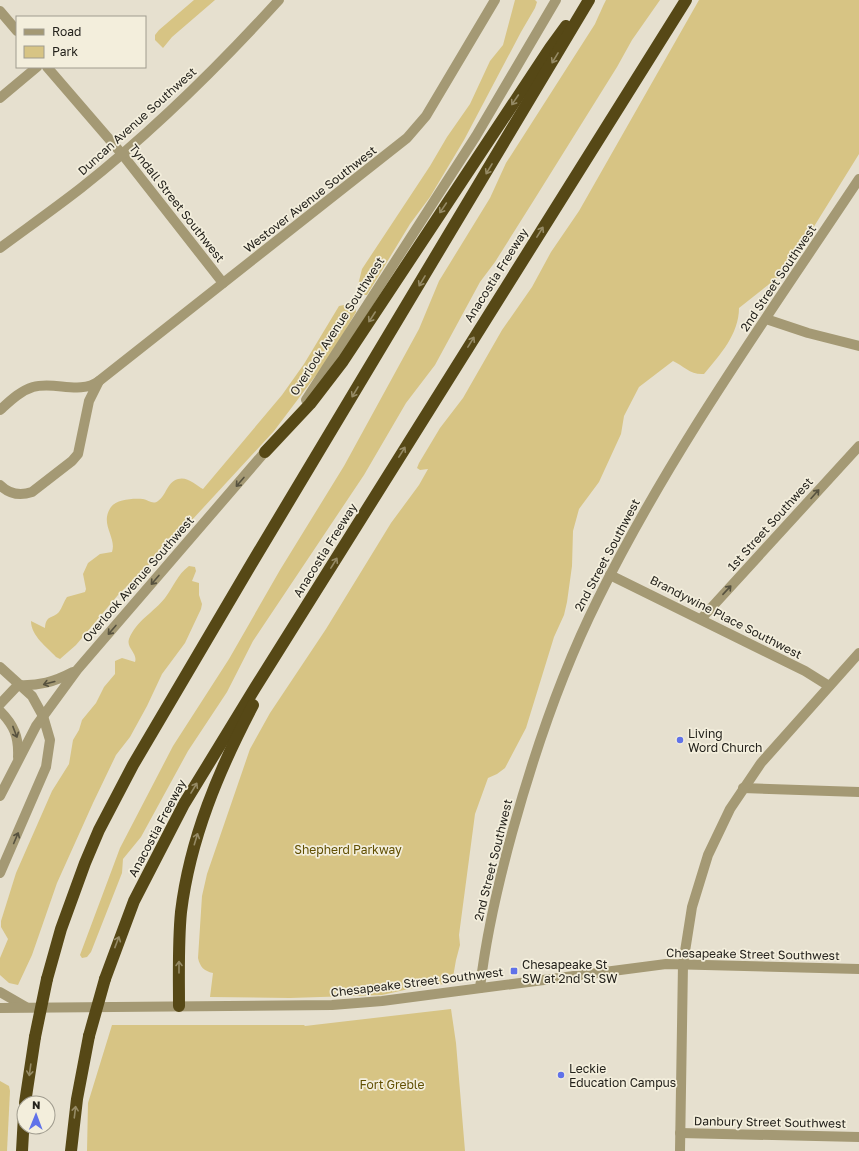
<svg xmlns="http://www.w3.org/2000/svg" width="859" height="1151" viewBox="0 0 859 1151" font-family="'Golos Text',sans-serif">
	<rect width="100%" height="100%" fill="#e6e0cf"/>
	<!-- green -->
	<g fill="#d7c484">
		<path d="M194,0h21l-43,37 -9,11 -8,-8v-5l4,-5z"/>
		<path d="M515,0h20l2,2 -2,6 -14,24 -57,108 -34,57 -20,27 -43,71h-6l-4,-6 5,-20 68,-103 17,-29 23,-33 20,-43 13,-16z"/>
		<path d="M606,0h54l-28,40 -15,27 -83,133 -39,62 -15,20 -45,83 -29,38 -42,72 -111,166 -26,51 -39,59 -47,86 -18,22 -1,14 -31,79 -4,5 -5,1 -2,-3 40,-107 53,-102 56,-87 51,-89 64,-104 75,-137 20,-48 51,-83 16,-35 89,-139c4,-9 7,-16 11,-24z"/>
		<path d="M699,0h160v154l-72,116 -48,38c0,26 -19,47 -35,66 -14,1 -20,-8 -31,-13l-34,26 -15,29 -3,18 -22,48 -20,27 -6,22 -1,35 -5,36 -3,13 -10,22 -28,91 -21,40 -8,6 -9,4 -13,36 -16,121 1,10 -4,15 -4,23 -39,5 -31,7 -92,3 -80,-1 3,-24c-9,-2 -13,-6 -15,-15l4,-62 5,-22 43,-125 20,-36 56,-84 65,-106 28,-38 9,-16 -8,1 -3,-2 2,-5 21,-35 23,-30 39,-68 30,-43 19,-35 28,-41z"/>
		<path d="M349,304l6,2 1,6 -27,46 -55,73 -106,115 -50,49 -42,50 -16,14 -4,-2c-9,-10 -25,-21 -25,-36l14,7c1,-13 7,-9 14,-16 3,-4 5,-11 8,-15l18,-5 1,-3 -3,-15 5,-11 12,-9 12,-2c5,-15 -13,-28 -1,-45 6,-8 23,-9 32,-8 5,1 10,6 15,2 9,-6 8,-18 20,-22 9,-3 18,6 25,10l79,-94 22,-31 35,-58z"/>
		<path d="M189,566l6,1 1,4 -4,10 7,2v12l3,9 -1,5 -16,34 -23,31 -15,32 -17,31 -14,18 -23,48 -36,80 -25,72 -14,30 -9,-2 -9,-8v-17l8,-19 -7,-12v-6l15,-48 36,-82 17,-27 4,-24 6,-10 3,-10 14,-17 8,-16 11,-13v-13l7,-3 13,4c3,-9 -9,-14 -6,-23 7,-18 25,-27 36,-41 9,-12 12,-23 24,-32z"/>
		<path d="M451,1009l5,34 9,108h-378l1,-48 24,-78h192l1,1z"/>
		<path d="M0,1081l9,5 1,5 -3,60h-7z"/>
	</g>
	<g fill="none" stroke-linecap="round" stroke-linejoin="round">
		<!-- minor -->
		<g stroke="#a49974" stroke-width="10">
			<path d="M0,11l17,20"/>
			<path d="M47,67l75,87 101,129"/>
			<path d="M0,98l37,-31"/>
			<path d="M0,248c27,-20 54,-39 81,-60 71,-56 137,-121 198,-188"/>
			<path d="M766,319l42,14 51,13"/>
			<path d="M99,381l308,-243 19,-22 69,-116"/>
			<path d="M306,400l170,-264 80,-136"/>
			<path d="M0,410c10,-9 20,-19 33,-23 22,-6 47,8 66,-6l-10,20 -11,53 -6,7 -40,31c-12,4 -23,2 -32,-7"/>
			<path d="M610,575l195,96 24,15"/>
			<path d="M701,619l158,-173"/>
			<path d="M0,667l32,29 11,20 7,24 -4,27 -46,106"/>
			<path d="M0,704l18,-19c21,1 36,-3 55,-13"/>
			<path d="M0,711c14,14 19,26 18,46"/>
			<path d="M743,788l116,4"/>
			<path d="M0,796l36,-70 41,-56 193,-224"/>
			<path d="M480,988c6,-53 18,-104 32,-155 22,-80 49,-160 86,-234 73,-148 170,-283 261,-420"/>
			<path d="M0,992l26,15"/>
			<path d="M0,1008l332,-3 50,-4 284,-37 193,5"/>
			<path d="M680,1133l179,4"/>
			<path d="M680,1151l3,-187 9,-57 16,-52 22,-46 31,-46 98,-110"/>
		</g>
		<!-- highway -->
		<g stroke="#564816" stroke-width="12">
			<path d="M265,452l45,-48 33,-43 207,-313 16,-22"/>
			<path d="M47,979l14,-50 24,-66 14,-33 34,-65 116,-197 340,-568"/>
			<path d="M105,979l29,-78 50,-97 71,-116 431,-688"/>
			<path d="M179,1006c0,-31 -1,-63 2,-94 9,-74 38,-142 72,-207"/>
			<path d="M25,1103l10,-66"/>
			<path d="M22,1151l2,-36"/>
			<path d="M71,1151l6,-52 12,-63"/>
		</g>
		<!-- highway-bridge -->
		<g stroke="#564816" stroke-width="12">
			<path d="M89,1036l16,-57"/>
			<path d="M35,1037l12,-58"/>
		</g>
	</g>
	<!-- one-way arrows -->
	<defs><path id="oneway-shaft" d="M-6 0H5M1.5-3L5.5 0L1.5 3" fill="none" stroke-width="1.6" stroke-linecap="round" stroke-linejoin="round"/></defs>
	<g stroke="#958a65">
		<use href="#oneway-shaft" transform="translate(555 58) rotate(121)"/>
		<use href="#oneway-shaft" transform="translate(515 100) rotate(124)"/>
		<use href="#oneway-shaft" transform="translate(489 169) rotate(121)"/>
		<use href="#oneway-shaft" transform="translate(443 208) rotate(124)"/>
		<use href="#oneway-shaft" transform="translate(540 232) rotate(-58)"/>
		<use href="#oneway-shaft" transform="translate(422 281) rotate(121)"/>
		<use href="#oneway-shaft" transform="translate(372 317) rotate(123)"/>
		<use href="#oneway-shaft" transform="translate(471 342) rotate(-58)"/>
		<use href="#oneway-shaft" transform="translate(355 392) rotate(121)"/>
		<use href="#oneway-shaft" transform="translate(402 452) rotate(-58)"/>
		<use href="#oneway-shaft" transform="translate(334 563) rotate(-58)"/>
		<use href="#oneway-shaft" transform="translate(194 788) rotate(-59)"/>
		<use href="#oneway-shaft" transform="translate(196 839) rotate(-73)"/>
		<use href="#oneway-shaft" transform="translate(117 942) rotate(-69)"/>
		<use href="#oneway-shaft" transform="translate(179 967) rotate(-90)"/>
		<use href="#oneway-shaft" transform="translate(30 1070) rotate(98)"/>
		<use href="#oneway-shaft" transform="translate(75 1112) rotate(-83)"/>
	</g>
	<g stroke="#57523f">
		<use href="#oneway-shaft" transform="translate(240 482) rotate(131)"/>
		<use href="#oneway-shaft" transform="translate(815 494) rotate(-48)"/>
		<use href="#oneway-shaft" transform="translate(155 580) rotate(131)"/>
		<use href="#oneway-shaft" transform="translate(727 590) rotate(-47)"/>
		<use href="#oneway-shaft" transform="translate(112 630) rotate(131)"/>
		<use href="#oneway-shaft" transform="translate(49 683) rotate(165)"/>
		<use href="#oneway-shaft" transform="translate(15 732) rotate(69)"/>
		<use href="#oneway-shaft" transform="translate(16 838) rotate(-67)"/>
	</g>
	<!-- markers -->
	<g fill="#6072e9" stroke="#f3eedc" stroke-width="1.5">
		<circle cx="680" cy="740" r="4"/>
		<rect x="510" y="967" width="8" height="8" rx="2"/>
		<circle cx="561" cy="1075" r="4"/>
	</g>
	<g text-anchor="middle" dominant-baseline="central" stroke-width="3.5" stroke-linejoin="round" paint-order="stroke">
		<!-- street labels -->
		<g font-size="12" fill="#24221c" stroke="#f3eedc">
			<text transform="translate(137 121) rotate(-42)">Duncan Avenue Southwest</text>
			<text transform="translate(310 199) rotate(-38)">Westover Avenue Southwest</text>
			<text transform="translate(177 203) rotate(52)">Tyndall Street Southwest</text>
			<text transform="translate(496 275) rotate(-58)">Anacostia Freeway</text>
			<text transform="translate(778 278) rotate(-56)">2nd Street Southwest</text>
			<text transform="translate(337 326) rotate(-57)">Overlook Avenue Southwest</text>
			<text transform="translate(770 524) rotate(-48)">1st Street Southwest</text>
			<text transform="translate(325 550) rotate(-58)">Anacostia Freeway</text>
			<text transform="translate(607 555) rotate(-62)">2nd Street Southwest</text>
			<text transform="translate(138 579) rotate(-49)">Overlook Avenue Southwest</text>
			<text transform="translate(726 617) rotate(27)">Brandywine Place Southwest</text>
			<text transform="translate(157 828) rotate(-62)">Anacostia Freeway</text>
			<text transform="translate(493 860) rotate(-76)">2nd Street Southwest</text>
			<text transform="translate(753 954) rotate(1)">Chesapeake Street Southwest</text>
			<text transform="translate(417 982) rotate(-7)">Chesapeake Street Southwest</text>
			<text transform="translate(770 1122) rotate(1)">Danbury Street Southwest</text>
		</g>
		<!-- poi labels -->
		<g font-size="12" fill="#24221c" stroke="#f3eedc" text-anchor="start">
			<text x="688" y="733">Living<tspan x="688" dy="14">Word Church</tspan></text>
			<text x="522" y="964">Chesapeake St<tspan x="522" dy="14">SW at 2nd St SW</tspan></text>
			<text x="569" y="1068">Leckie<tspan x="569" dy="14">Education Campus</tspan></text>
		</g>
		<!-- park labels -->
		<g font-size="12" fill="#614f02" stroke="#f3eedc">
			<text x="348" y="849">Shepherd Parkway</text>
			<text x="392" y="1084">Fort Greble</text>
		</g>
	</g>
	<!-- legend -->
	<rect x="16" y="16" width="130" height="52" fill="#f3eedc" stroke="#a09c8f"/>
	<rect x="24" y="29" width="20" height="6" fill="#a49974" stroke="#a09c8f"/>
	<text x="52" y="36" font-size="12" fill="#24221c">Road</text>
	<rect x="24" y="46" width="20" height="12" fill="#d7c484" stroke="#a09c8f"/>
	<text x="52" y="56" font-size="12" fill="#24221c">Park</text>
	<!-- north arrow -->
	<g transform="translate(36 1115) rotate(1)"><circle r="19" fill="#f3eedc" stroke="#a09c8f"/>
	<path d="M0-3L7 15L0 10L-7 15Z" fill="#6072e9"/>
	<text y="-6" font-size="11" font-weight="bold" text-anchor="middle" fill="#24221c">N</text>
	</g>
</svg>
